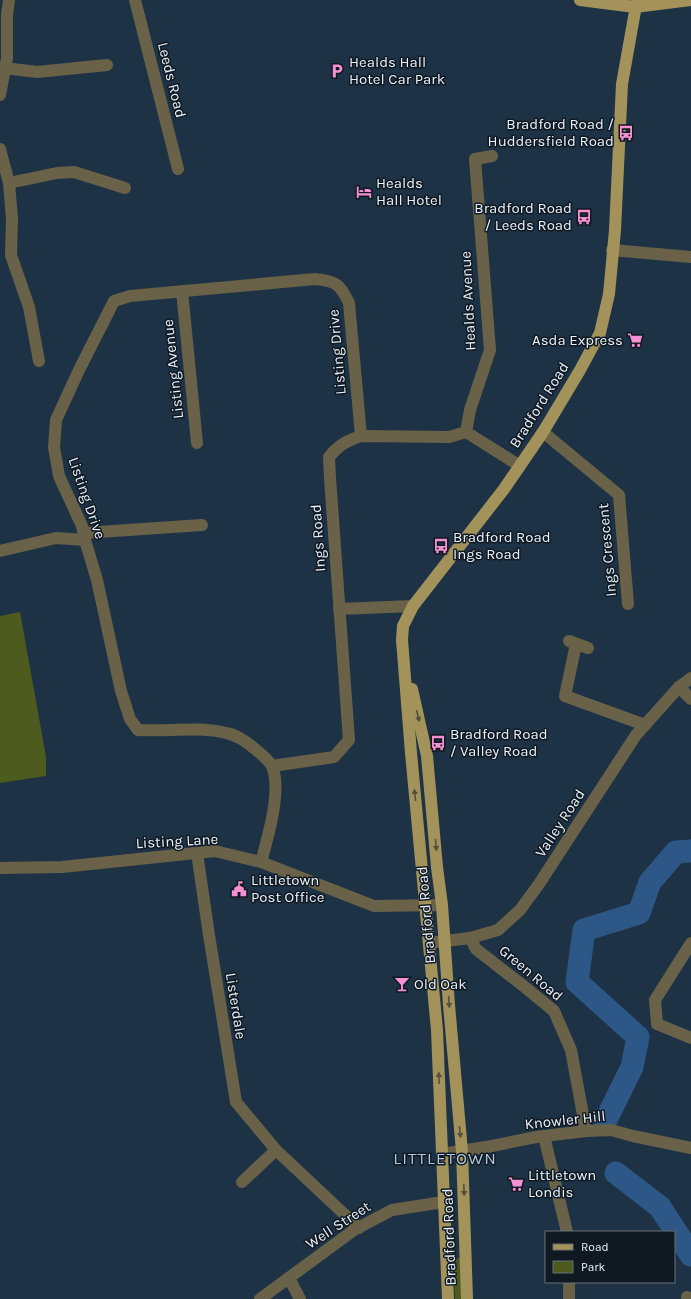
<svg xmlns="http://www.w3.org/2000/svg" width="691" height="1299" viewBox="0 0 691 1299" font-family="Karla,sans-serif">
	<rect width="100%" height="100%" fill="#1e3245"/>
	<!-- green -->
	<g fill="#4d5b1f">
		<path d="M20,612l26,145v19l-46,7v-167z"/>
		<path d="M462,1257l1,42h-8l-2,-40z"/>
	</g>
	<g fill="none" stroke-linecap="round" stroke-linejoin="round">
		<!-- river -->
		<g stroke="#2c5786" stroke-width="23">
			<path d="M605,1122l27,-55 6,-30 -61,-55 7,-52 55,-17 11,-31 26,-30 15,-1"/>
			<path d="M616,1173l44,34 31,48"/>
		</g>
		<!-- minor -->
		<g stroke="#6a6248" stroke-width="12">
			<path d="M135,0l43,169"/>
			<path d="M5,68l32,4 70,-7"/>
			<path d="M0,95l7,-37v-43l2,-15"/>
			<path d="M0,149l9,34 3,36 -1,36 18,52 10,54"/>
			<path d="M9,183l48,-10 17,-1 51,16"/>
			<path d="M612,250l79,7"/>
			<path d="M182,291l15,152"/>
			<path d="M466,432l4,-22 20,-60 -15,-191 17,-3"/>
			<path d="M543,432l76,63 9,109"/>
			<path d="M84,533l118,-8"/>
			<path d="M0,551l56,-13 29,2"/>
			<path d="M339,609l74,-3"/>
			<path d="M569,641l19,7"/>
			<path d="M576,644l-11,52 80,29"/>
			<path d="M679,687l12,12"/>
			<path d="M272,766l62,-9 15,-17 -19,-262 -1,-21c10,-12 17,-16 32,-21l88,1 17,-5 54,34"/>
			<path d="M197,853l12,82 27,167 40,48 83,78"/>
			<path d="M261,862c7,-25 21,-72 11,-96 -4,-7 -11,-12 -17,-17 -8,-7 -18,-14 -29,-16 -28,-7 -59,-1 -88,-3l-8,-11 -9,-28 -24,-111 -12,-40 -3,-14 -23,-50 -5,-29 2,-27 23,-50 35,-69 16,-5 185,-17c21,2 25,5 34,24l12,133"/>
			<path d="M0,868l62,-1 153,-16 46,11 113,44 68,-1"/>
			<path d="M470,938l6,11 50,39 28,23 17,39 15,81"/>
			<path d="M429,943l41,-5 28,-8 22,-20 19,-26 97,-149 43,-48 12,-9"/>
			<path d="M691,943l-36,57 2,24 34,14"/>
			<path d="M544,1136l23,96"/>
			<path d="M442,1154l50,-8 44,-9 50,-6 25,-1 22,6 58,12"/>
			<path d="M242,1182l34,-32"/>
			<path d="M289,1278l11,21"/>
			<path d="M569,1282v17"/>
			<path d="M687,1297l3,2"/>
			<path d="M260,1299l94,-69 38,-20 51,-8"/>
		</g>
		<!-- major -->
		<g stroke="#a3935b" stroke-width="12">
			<path d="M580,0l55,7 56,-7"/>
			<path d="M412,689l15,67 10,111 5,38 7,100 13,146 5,148"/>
			<path d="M448,1299l-11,-269 -26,-277 -9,-113 1,-14 10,-20 91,-117 39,-57 37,-62 20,-37 9,-39 6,-64 7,-146 15,-84"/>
		</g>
	</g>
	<!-- one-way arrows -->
	<defs><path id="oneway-solid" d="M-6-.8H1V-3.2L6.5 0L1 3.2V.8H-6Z"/></defs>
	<g fill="#52503c">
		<use href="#oneway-solid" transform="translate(418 716) rotate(77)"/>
		<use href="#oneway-solid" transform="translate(415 795) rotate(-96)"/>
		<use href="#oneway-solid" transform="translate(436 845) rotate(85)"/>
		<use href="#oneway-solid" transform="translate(449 1002) rotate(86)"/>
		<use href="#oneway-solid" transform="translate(439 1078) rotate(-92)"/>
		<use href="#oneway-solid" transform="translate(460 1132) rotate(84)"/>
		<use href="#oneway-solid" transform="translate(464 1190) rotate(88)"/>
	</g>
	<!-- icons -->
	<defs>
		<g id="parking-bare" transform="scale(1.2)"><path d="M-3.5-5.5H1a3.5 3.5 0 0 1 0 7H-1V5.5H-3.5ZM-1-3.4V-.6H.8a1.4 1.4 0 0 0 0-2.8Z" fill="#f591d2" stroke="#101922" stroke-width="2.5" paint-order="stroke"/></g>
		<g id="bus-bare" transform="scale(1.2)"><path d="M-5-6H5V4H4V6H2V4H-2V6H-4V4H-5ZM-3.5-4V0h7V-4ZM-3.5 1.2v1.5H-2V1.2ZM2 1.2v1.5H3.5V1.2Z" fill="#f591d2" stroke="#101922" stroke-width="2.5" paint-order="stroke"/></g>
		<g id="hotel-bare" transform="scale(1.2)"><path d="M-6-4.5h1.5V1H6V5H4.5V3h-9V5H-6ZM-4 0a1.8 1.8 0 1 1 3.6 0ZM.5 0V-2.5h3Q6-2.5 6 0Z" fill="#f591d2" stroke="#101922" stroke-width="2.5" paint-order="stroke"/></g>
		<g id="supermarket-bare" transform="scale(1.2)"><path d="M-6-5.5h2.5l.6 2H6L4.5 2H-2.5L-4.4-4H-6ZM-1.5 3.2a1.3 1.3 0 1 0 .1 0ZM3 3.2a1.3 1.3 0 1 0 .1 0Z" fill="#f591d2" stroke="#101922" stroke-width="2.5" paint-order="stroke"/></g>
		<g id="civic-bare" transform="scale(1.2)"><path d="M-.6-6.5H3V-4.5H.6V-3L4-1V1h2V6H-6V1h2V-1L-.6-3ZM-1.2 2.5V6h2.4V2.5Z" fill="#f591d2" stroke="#101922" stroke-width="2.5" paint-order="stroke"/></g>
		<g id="bar-bare" transform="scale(1.2)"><path d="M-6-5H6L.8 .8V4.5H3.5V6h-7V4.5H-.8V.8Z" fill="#f591d2" stroke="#101922" stroke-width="2.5" paint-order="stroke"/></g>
	</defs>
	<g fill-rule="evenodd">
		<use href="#parking-bare" x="337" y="71"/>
		<use href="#bus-bare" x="626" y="133"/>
		<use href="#hotel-bare" x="364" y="192"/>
		<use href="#bus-bare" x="584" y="217"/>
		<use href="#supermarket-bare" x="635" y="340"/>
		<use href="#bus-bare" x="441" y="546"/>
		<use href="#bus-bare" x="438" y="743"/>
		<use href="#civic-bare" x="239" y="889"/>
		<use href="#bar-bare" x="402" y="984"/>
		<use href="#supermarket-bare" x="516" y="1184"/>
	</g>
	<g text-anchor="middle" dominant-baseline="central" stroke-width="3" stroke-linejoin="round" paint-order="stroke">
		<!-- poi labels -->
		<g font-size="15" fill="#e8f2fc" stroke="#101922" text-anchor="start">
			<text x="349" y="62">Healds Hall<tspan x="349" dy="17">Hotel Car Park</tspan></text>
			<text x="614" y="124" text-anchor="end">Bradford Road /<tspan x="614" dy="17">Huddersfield Road</tspan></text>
			<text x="376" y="183">Healds<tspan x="376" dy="17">Hall Hotel</tspan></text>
			<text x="572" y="208" text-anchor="end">Bradford Road<tspan x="572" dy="17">/ Leeds Road</tspan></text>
			<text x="623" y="340" text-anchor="end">Asda Express</text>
			<text x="453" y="537">Bradford Road<tspan x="453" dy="17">Ings Road</tspan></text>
			<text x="450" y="734">Bradford Road<tspan x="450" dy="17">/ Valley Road</tspan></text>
			<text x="251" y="880">Littletown<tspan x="251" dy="17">Post Office</tspan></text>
			<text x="414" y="984">Old Oak</text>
			<text x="528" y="1175">Littletown<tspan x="528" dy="17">Londis</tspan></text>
		</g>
		<!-- street labels -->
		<g font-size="15" fill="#e8f2fc" stroke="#101922">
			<text transform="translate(172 80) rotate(76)">Leeds Road</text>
			<text transform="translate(468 301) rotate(-93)">Healds Avenue</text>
			<text transform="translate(337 352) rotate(-95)">Listing Drive</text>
			<text transform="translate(173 369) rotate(-96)">Listing Avenue</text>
			<text transform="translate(539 405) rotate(-58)">Bradford Road</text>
			<text transform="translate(87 498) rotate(71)">Listing Drive</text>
			<text transform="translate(318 538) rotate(-94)">Ings Road</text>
			<text transform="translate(607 550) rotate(-95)">Ings Crescent</text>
			<text transform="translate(560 823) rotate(-57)">Valley Road</text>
			<text transform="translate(177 841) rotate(-3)">Listing Lane</text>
			<text transform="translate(426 915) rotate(-95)">Bradford Road</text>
			<text transform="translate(531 973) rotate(40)">Green Road</text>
			<text transform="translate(236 1006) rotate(81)">Listerdale</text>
			<text transform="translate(565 1120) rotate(-6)">Knowler Hill</text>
			<text transform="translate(338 1225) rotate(-33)">Well Street</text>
			<text transform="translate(449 1237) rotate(-92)">Bradford Road</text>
		</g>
		<!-- quarter labels -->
		<g font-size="17" letter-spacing="1" fill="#afc7e0" stroke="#101922">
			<text x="445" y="1158">LITTLETOWN</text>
		</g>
	</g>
	<!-- legend -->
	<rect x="545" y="1231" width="130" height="52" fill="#101922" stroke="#667079"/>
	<rect x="553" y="1244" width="20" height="6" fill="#a3935b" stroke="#667079"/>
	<text x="581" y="1251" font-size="12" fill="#e8f2fc">Road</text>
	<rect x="553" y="1261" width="20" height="12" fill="#4d5b1f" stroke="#667079"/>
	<text x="581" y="1271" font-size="12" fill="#e8f2fc">Park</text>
</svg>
